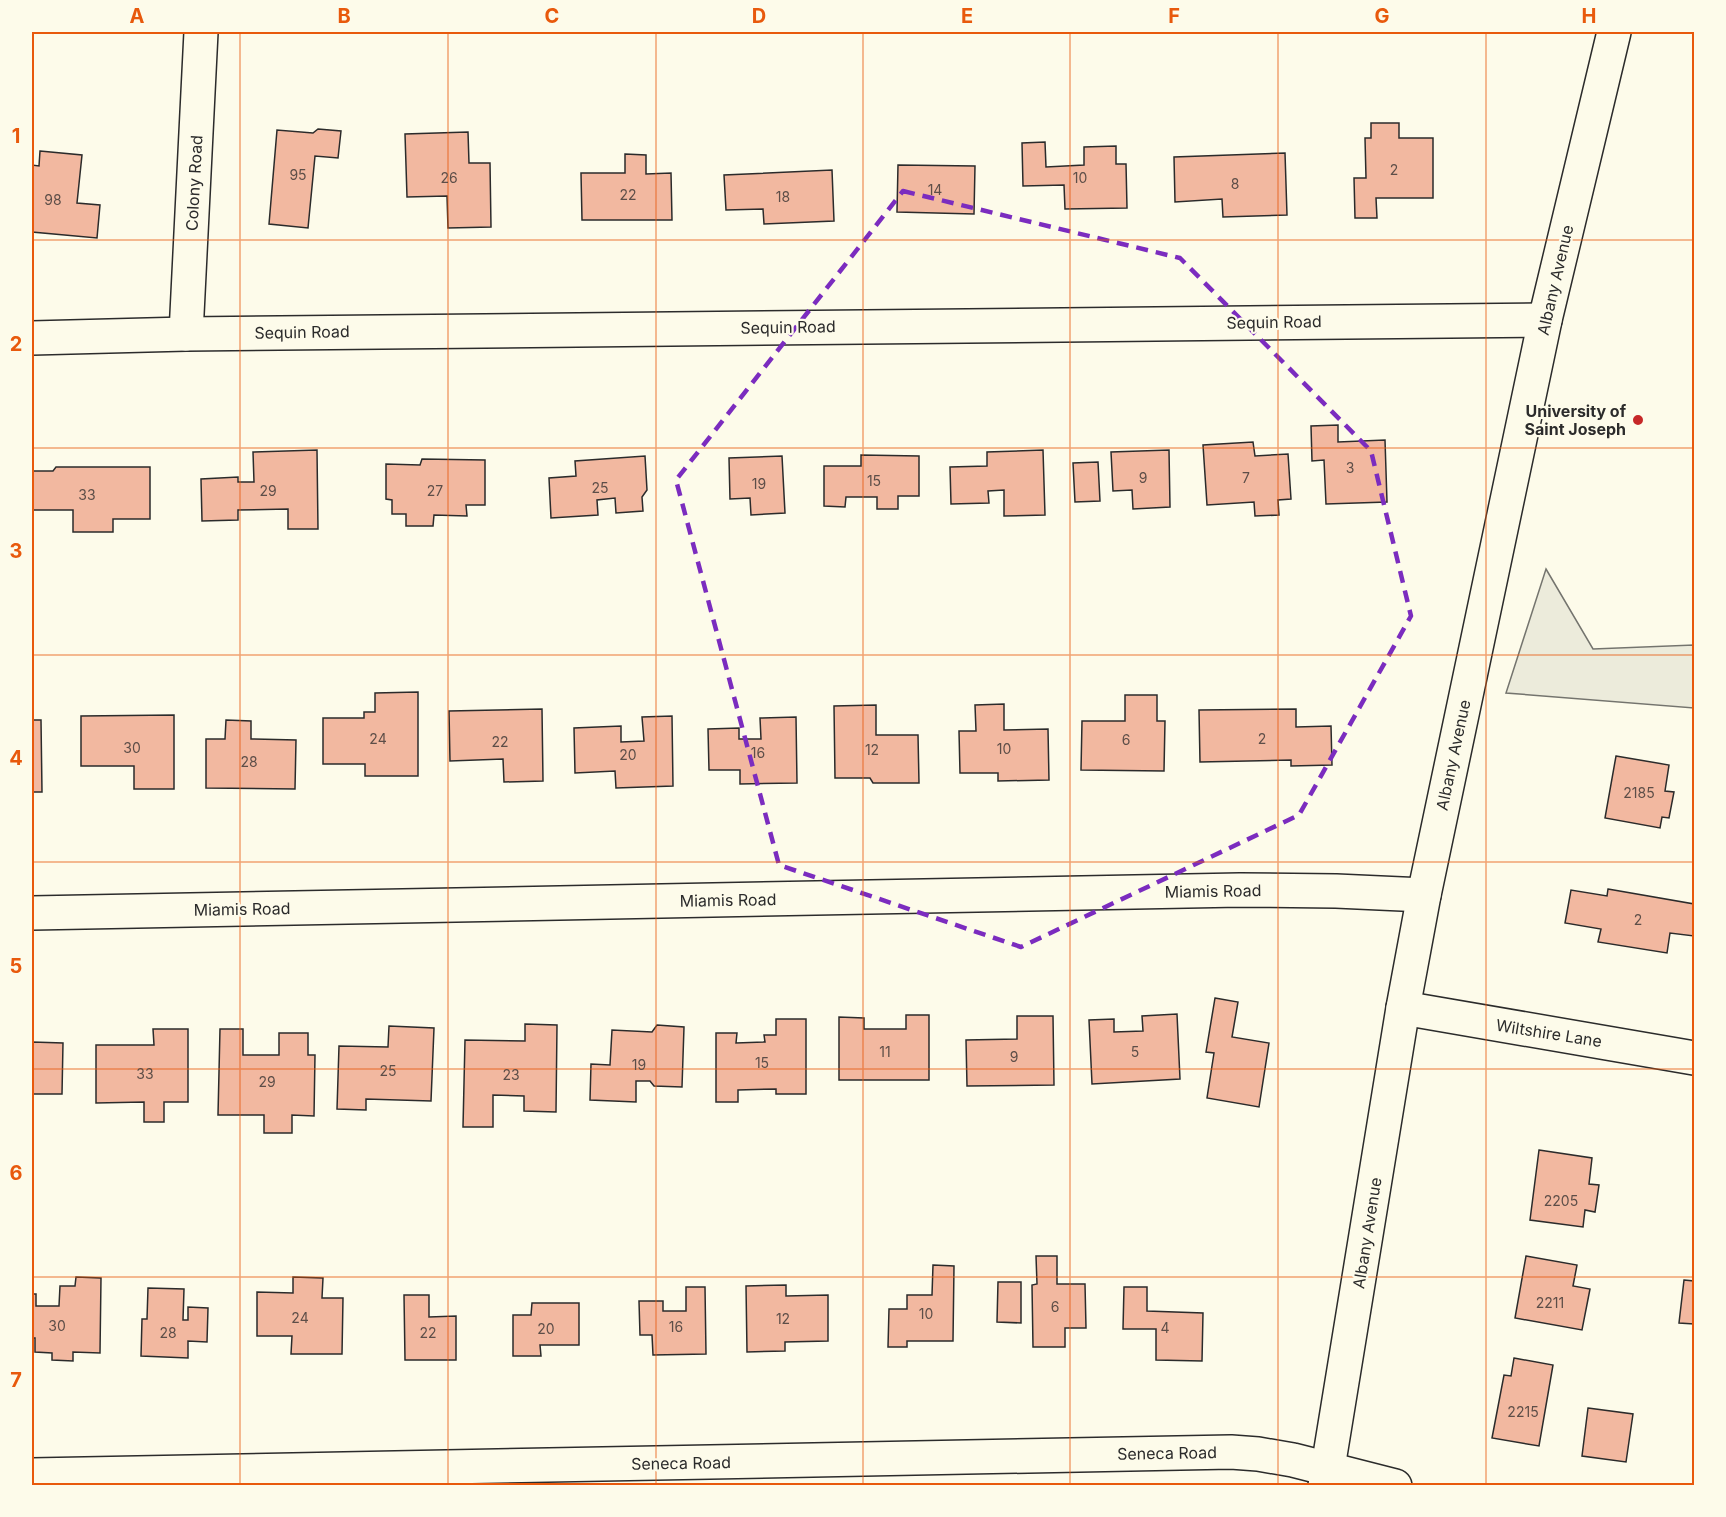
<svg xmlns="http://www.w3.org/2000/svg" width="1726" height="1517" viewBox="0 0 1726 1517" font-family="Inter,sans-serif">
	<rect width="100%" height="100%" fill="#fdfbea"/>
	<!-- green -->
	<path fill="#ecebdb" stroke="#74746e" stroke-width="1.5" d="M1546,569l47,80 101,-4v63l-188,-15z"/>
	<!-- building -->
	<g fill="#f2b8a0" stroke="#2b2b2b" stroke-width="1.5">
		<path d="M1371,123h28v15h34v60h-57l1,20h-22l-1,-40h12l-1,-40h6z"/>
		<path d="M318,129l23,2 -3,27 -23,-2 -7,72 -39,-4 8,-94 36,3z"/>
		<path d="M468,132l1,31h21l1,64 -43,1 -1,-32 -40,1 -2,-63z"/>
		<path d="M1045,142l1,25 38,-2v-18l32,-1v18h10l1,44 -62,1 -1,-24 -41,1 -1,-43z"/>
		<path d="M40,151l42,4 -5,48 23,2 -3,33 -65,-6v-67l7,1z"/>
		<path d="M1285,153l2,62 -64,2 -1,-18 -47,3 -1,-45z"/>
		<path d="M625,154l21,1v19l25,-1 1,47h-90l-1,-47h44z"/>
		<path d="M898,165l77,1 -1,48 -77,-2z"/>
		<path d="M832,170l2,51 -70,3 -1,-15 -37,1 -2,-35z"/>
		<path d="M1338,425v17l47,-2 2,62 -61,2 -2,-44 -12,1 -1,-35z"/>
		<path d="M1253,442l2,14 33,-2 3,45 -13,1 1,15 -24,1 -1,-14 -47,3 -4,-60z"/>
		<path d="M317,450l1,79h-30v-20l-50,1v10l-36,1 -1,-42 37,-2v5h16l-1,-30z"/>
		<path d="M1043,450l2,65 -41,1v-26l-16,1 1,12 -38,1 -1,-37 37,-1v-14z"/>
		<path d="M1169,450l1,57 -37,2 -1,-19 -19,1 -2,-39z"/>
		<path d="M861,455l58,1v40h-21v13h-21v-12h-31l-1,10 -21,-1v-40h37z"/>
		<path d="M645,456l2,34 -5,7 1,14 -27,2 -1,-15 -18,2 1,15 -47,3 -2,-40 27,-2 -1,-15z"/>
		<path d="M782,456l3,57 -34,2 -1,-17 -20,1 -1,-41z"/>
		<path d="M422,459l63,1v45h-19l1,11 -33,-1 -1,11h-27v-12h-14v-14l-6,-1v-35l34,1z"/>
		<path d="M1098,462l2,39 -25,1 -2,-39z"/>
		<path d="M56,467h94v52h-37v13h-40v-22h-41v-39h21z"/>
		<path d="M418,692v84h-53v-12h-42v-46h41v-6h11v-19z"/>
		<path d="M1125,695h32v26h8l-1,50 -83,-1 1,-49h43z"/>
		<path d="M1004,704v26l44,-1 1,51 -51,1v-8h-38l-1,-42h17l-1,-26z"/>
		<path d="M876,705v30h42l1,48h-46l-3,-5h-35l-1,-72z"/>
		<path d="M542,709l1,72 -39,1 -1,-23 -53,2 -1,-50z"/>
		<path d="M1296,709v18l35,-1 1,39 -41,1v-6l-91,2 -1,-52z"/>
		<path d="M174,715v74h-40v-23h-53v-50z"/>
		<path d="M672,716l1,70 -57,2 -1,-17 -40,2 -1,-45 47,-2v16l23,-1 -2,-24z"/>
		<path d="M796,717l1,66 -57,1v-14h-31l-1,-41 31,-1v11h22l-1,-21z"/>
		<path d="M32,720h9l1,72h-10z"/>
		<path d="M226,720l25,1v18l45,1 -1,49 -89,-1v-49h19z"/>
		<path d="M1616,756l53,9 -4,26 9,1 -5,26 -7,-1 -2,11 -55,-10z"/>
		<path d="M1608,889l86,15v32l-24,-3 -3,20 -69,-11 3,-13 -36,-6 6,-33 36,6z"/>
		<path d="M1215,998l23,4 -6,35 37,6 -10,64 -52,-9 7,-45 -8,-1z"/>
		<path d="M1177,1014l3,65 -88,5 -3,-64 25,-1v13l29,-1 -1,-15z"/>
		<path d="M906,1015h23v65h-90v-63l25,1v11h42z"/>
		<path d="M1017,1016h36l1,69 -87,1 -1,-46 51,-1z"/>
		<path d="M776,1019h30v75h-30v-5l-38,1v12h-22v-69h21l-1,10 29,-1 -1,-7h12z"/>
		<path d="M525,1024l32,1 -1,87 -32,-1v-15l-31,-1v32h-30l2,-87 60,1z"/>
		<path d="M657,1025l27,2 -2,60 -28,-1 -4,-5h-14v21l-46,-2 1,-36 19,1 2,-35 40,2z"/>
		<path d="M389,1026l45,2 -3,73 -65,-2v11l-29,-1 2,-63 49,1z"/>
		<path d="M153,1029h35v73h-24v20h-20v-20l-48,1v-58h58z"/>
		<path d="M220,1029h23v26h36v-22h29v22h7l-1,61 -22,-1v18h-28v-18h-46z"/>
		<path d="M32,1042l31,1 -1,51h-30z"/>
		<path d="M1539,1150l53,8 -3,26 10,1 -4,27 -10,-2 -2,17 -53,-7z"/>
		<path d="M1036,1256h21v28h28l1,44h-21v19h-32l-1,-62 5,-1z"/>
		<path d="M1526,1256l51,9 -4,21 17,3 -8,41 -67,-12z"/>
		<path d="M933,1265l21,1 -1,75h-46v6h-19l1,-38h18v-14h25z"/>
		<path d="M76,1277l25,1 -1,75 -27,-1v9l-21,-1v-7l-17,-1v-14h-3v-44h4v12h23l1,-20h15z"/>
		<path d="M293,1277l30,1 -1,20h21l-1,56h-51l1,-18h-35v-44l36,1z"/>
		<path d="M1684,1280l10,1v43l-15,-1z"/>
		<path d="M998,1282h23v41l-24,-1z"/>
		<path d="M786,1285v11l42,-1v46l-43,1v9l-38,1 -1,-66z"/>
		<path d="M686,1287h19l1,67 -53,1 -1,-20h-12l-1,-34h24v10h23z"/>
		<path d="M1124,1287h23v24l56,2 -1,48 -46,-1v-31h-33z"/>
		<path d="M148,1288l36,1 -1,31h5v-13l20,1 -1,34 -19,-1v17l-47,-2 1,-37h5z"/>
		<path d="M404,1295h25v22l27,-1v44h-51z"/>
		<path d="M532,1303h47v42h-39l1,11h-28v-41h18z"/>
		<path d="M1514,1358l39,7 -14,81 -47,-8 12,-63 7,1z"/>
		<path d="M1588,1408l45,6 -7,48 -44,-6z"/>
	</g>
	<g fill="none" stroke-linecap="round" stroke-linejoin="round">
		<!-- minor casing -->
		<g stroke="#2b2b2b" stroke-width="36">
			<g id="minor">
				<path d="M186,334l15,-302"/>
				<path d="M32,338l154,-4 1359,-14"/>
				<path d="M32,913l1208,-23 96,1 88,4"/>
				<path d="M1403,1008l291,50"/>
				<path d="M32,1475l1199,-23 27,2 35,6 102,26"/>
			</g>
		</g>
		<!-- trunk casing -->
		<g stroke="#2b2b2b" stroke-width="36">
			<path id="trunk" d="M1325,1486l78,-478 21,-113 121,-575 69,-288"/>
		</g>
		<!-- minor -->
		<use href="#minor" stroke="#fdfbea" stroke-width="33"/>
		<!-- trunk -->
		<use href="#trunk" stroke="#fdfbea" stroke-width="33"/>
	</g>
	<!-- marked area -->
	<path fill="none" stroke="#7b2cbf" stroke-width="4.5" stroke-dasharray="12 8" stroke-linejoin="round" d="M903,191l277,67 191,193 40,165 -112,199 -278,132 -242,-82 -103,-385z"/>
	<!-- grid -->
	<path fill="none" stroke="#e8590c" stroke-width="1.5" stroke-opacity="0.55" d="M240,32v1454M448,32v1454M656,32v1454M863,32v1454M1070,32v1454M1278,32v1454M1486,32v1454M32,240h1662M32,448h1662M32,655h1662M32,862h1662M32,1069h1662M32,1277h1662"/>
	<!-- markers -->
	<circle fill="#c62828" stroke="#fdfbea" stroke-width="2" cx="1638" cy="420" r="6"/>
	<g text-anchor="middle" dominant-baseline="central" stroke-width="4.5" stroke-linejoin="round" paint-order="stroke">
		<!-- number labels -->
		<g font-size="14" fill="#5d4e48">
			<text x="1394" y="169">2</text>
			<text x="298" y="174">95</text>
			<text x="449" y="177">26</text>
			<text x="1080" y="177">10</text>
			<text x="1235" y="183">8</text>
			<text x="935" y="189">14</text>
			<text x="628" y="194">22</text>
			<text x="783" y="196">18</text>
			<text x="53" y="199">98</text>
			<text x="1350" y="467">3</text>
			<text x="1143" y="477">9</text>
			<text x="1246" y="477">7</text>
			<text x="874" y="480">15</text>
			<text x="759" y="483">19</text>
			<text x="600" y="487">25</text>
			<text x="268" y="490">29</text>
			<text x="435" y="490">27</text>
			<text x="87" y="494">33</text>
			<text x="378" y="738">24</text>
			<text x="1262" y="738">2</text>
			<text x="1126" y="739">6</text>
			<text x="500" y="741">22</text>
			<text x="132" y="747">30</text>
			<text x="1004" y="748">10</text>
			<text x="872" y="749">12</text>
			<text x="758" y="752">16</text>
			<text x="628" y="754">20</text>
			<text x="249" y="761">28</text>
			<text x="1639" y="792">2185</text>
			<text x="1638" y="919">2</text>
			<text x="885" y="1051">11</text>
			<text x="1135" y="1051">5</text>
			<text x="1014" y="1056">9</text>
			<text x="762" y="1062">15</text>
			<text x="639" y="1064">19</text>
			<text x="388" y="1070">25</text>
			<text x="145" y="1073">33</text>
			<text x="511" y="1074">23</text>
			<text x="267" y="1081">29</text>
			<text x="1561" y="1200">2205</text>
			<text x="1550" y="1302">2211</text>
			<text x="1055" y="1306">6</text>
			<text x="926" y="1313">10</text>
			<text x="300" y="1317">24</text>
			<text x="783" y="1318">12</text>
			<text x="57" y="1325">30</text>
			<text x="676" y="1326">16</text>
			<text x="1165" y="1327">4</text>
			<text x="546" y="1328">20</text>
			<text x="168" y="1332">28</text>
			<text x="428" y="1332">22</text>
			<text x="1523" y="1411">2215</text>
		</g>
		<!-- street labels -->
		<g font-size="16" fill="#2b2b2b" stroke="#fdfbea">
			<text transform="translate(194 183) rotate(-87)">Colony Road</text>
			<text transform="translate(1555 280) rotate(-77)">Albany Avenue</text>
			<text transform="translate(1274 322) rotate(-1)">Sequin Road</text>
			<text transform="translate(788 327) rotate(-1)">Sequin Road</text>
			<text transform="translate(302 332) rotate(-1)">Sequin Road</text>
			<text transform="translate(1453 755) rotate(-78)">Albany Avenue</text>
			<text transform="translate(1213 891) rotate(-1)">Miamis Road</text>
			<text transform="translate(728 900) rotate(-1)">Miamis Road</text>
			<text transform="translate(242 909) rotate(-1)">Miamis Road</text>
			<text transform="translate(1549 1033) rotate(9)">Wiltshire Lane</text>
			<text transform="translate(1367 1233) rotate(-81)">Albany Avenue</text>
			<text transform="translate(1167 1453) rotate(-1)">Seneca Road</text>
			<text transform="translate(681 1463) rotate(-1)">Seneca Road</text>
		</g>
		<!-- poi labels -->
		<g font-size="16" font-weight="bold" fill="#2b2b2b" stroke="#fdfbea" text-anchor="end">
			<text x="1626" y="411">University of<tspan x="1626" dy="18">Saint Joseph</tspan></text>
		</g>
	</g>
	<!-- border -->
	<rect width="1726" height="1517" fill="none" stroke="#fdfbea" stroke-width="66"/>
	<rect x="33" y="33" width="1660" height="1451" fill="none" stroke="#e8590c" stroke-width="2"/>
	<g font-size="20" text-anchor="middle" font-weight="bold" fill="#e8590c">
		<text x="137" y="23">A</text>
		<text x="344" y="23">B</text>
		<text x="552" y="23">C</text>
		<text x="759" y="23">D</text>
		<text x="967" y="23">E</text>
		<text x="1174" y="23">F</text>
		<text x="1382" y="23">G</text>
		<text x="1589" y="23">H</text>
		<text x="16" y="143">1</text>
		<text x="16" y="351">2</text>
		<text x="16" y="558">3</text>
		<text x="16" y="765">4</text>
		<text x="16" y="973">5</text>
		<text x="16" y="1180">6</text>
		<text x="16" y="1387">7</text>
	</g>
</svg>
